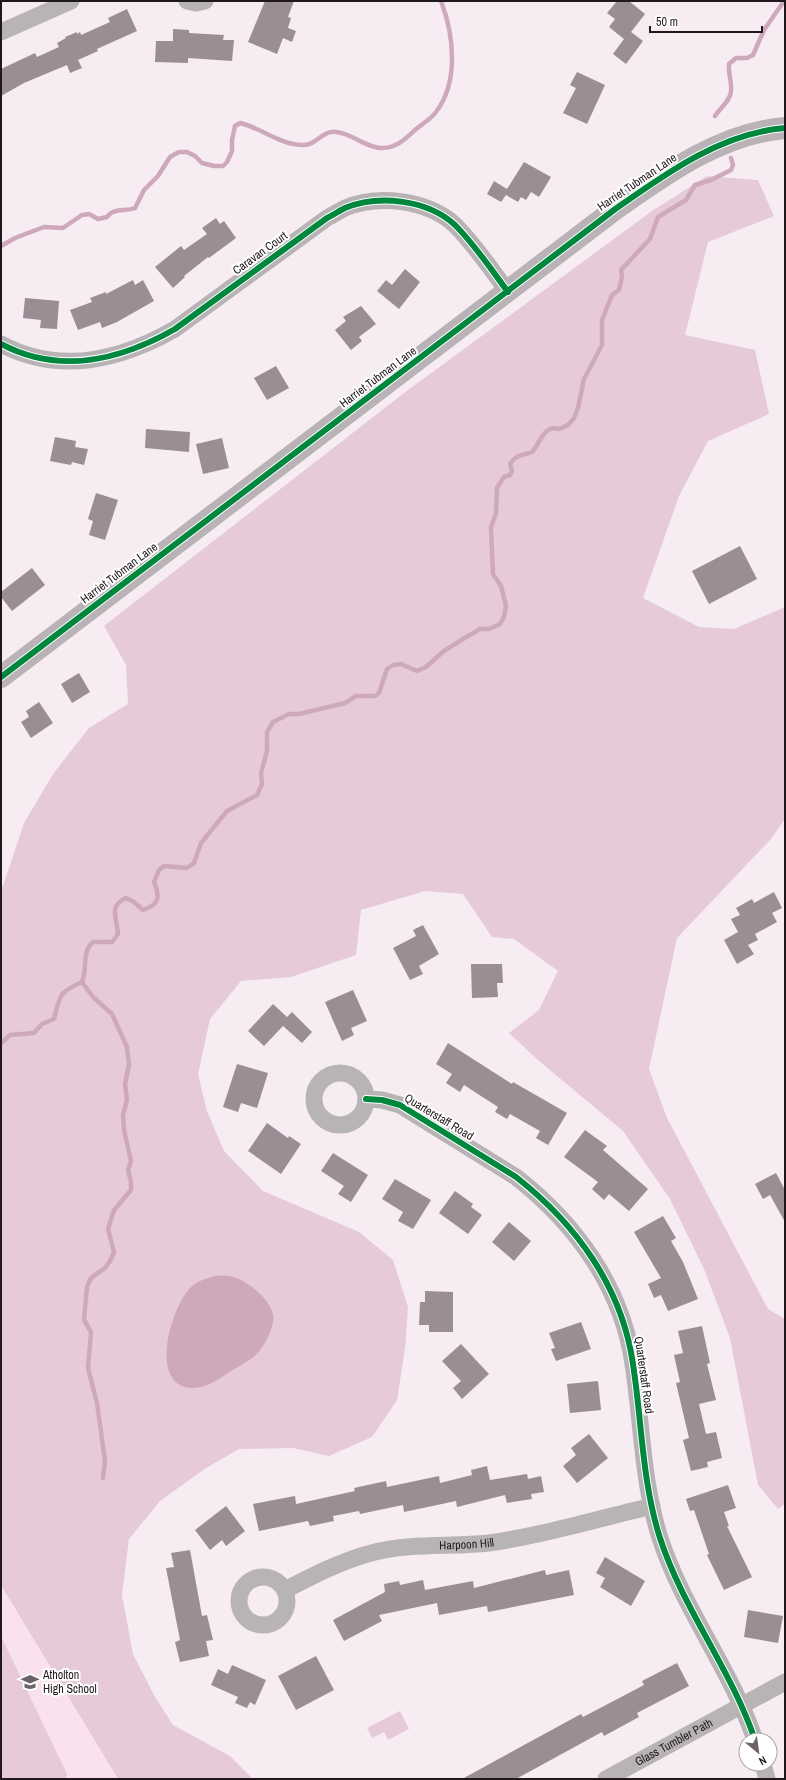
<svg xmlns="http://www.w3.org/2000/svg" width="786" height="1780" viewBox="0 0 786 1780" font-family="'Archivo Narrow',sans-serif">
	<rect width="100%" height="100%" fill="#f7ecf2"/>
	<!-- built -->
	<path fill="#f9e2ee" d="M1,1585l117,194h-117z"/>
	<!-- green -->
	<g fill="#e6cad9">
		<path d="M707,176l51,4 16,36 -66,26 -23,93 70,15 14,64 -61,27 -29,55 -36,102 56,29 35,2 51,-22v212l-14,20 -94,99 -28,131 18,49 101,191 17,10v185l-7,5 -20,-24 -28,-147 -26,-69 -34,-70 -47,-68 -84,-70 -30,-28 30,-23 19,-39 -44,-32 -22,-2 -29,-43 -38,-3 -64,19 -5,45 -65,22 -50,4 -31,38 -12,55 9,37 17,40 39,40 96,41 34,28 15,47 -3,41 -8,52 -25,37 -43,19 -36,-8 -54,1 -33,19 -46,33 -31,38 -7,56 11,59 22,43 18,28 57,31 23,23h-135l-117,-194v-697l2,-2 21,-63 29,-49 36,-46 39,-24 -2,-39 -22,-39 300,-233 248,-182z"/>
		<path d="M1,1636l66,138 -1,5h-65z"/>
		<path d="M400,1711l9,18 -21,11 -4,-8 -12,6 -5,-10z"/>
	</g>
	<!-- water -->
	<path fill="#cea9bc" d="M214,1276c5,0 10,-1 15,0 16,2 40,22 44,38 3,9 -7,29 -13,36 -6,9 -20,15 -29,21 -12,8 -24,17 -38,17 -46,-1 -22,-80 -3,-100 7,-7 15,-9 24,-12z"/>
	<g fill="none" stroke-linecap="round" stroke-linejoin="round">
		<!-- stream -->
		<g stroke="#cea9bc" stroke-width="4.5">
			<path d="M715,116c5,-8 16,-16 16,-25 1,-9 -3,-18 -2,-27l7,-6h11l6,-3 11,-25 20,-29"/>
			<path d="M1,246l14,-8 29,-11 19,1 19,-13 7,-1 9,5 9,-2c7,-10 18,-5 28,-9l9,-18 14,-14 12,-19 9,-5h8l8,4 7,7 12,3h9l4,-4 5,-11v-11l3,-14 5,-3c22,5 40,22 63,22 13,1 19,-15 33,-13 16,1 29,16 46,16 15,0 23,-9 33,-18 7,-6 16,-11 21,-18 23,-30 18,-77 5,-111"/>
			<path d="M82,982l11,15 19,17 15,33 2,18 -4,19 2,16 -4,15 1,15 7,31 -3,9 3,12v8l-17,20 -6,19 6,23 -4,9 -5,7 -14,10 -4,9 -3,33 7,12 -3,36 9,35 8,58 -2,17"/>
			<path d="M1,1043l9,-8 24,-2 8,-9 12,-5c6,-24 5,-27 28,-37 6,-15 -1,-29 11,-40h19l6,-8c-1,-16 -10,-28 8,-36l8,4 9,8c17,-6 17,-13 11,-28l5,-12 5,-4 23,2 7,-5 7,-20 26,-32 30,-16 5,-11 -1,-11 6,-22v-19l6,-10 16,-8h10l46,-11 11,-7h19l4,-3 8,-24 6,-4 8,-1 16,7 9,-4 18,-16 19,-12 17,-10h9l11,-5 4,-7 2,-11 -5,-20 -8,-12 -2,-47 5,-14 1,-25 7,-11 6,-2 2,-4 -2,-7c6,-10 12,-8 22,-12 9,-10 12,-28 27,-23l9,-4 6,-7 4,-10 6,-29 18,-34v-25l10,-25 7,-5 3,-13 -1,-7 29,-31 8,-22 28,-17 9,-15 16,-5 20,-10 2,-5 -2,-7"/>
		</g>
	</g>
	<!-- building -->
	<g fill="#9b8d94">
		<path d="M265,1h29l-6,16 3,1 -3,10 8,3 -4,11 -9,-4 -6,16 -29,-12z"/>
		<path d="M617,1h12l16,13 -14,18 12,9 -17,23 -13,-10 11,-15 -15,-12 6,-8 -8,-6z"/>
		<path d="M127,9l10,22 -40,18 1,2 -20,9 4,8 -12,5 -3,-8 -43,18 -23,13v-27l34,-16 2,4 22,-10 -2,-4 9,-5 -1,-1 12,-5v2l3,-2 1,3 29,-13 -2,-4z"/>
		<path d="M173,29l16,1v3l35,2 -1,5h11l-2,21 -44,-3v5l-33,-1 1,-21h17z"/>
		<path d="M577,72l28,13 -18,39 -24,-11 13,-25 -6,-3z"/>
		<path d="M524,162l27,15 -12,20 -8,-5 -5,8 -5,-3 -3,5 -12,-7 -5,7 -14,-8 7,-13 13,8z"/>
		<path d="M216,218l4,6 4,-3 12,17 -27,20 -1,-1 -24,19 1,1 -12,11 -18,-21 26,-21 3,4 23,-16 -5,-6z"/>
		<path d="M405,269l15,13 -21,27 -22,-18 9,-11 6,5z"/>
		<path d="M133,280l2,5 8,-5 11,21 -37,21 -15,6 -2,-6 -22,8 -8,-20 22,-8 -2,-4 16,-6v2z"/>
		<path d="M25,298l34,3 -2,28 -17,-1 1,-8 -18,-2z"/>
		<path d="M361,306l15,18 -17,13 3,4 -11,9 -16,-20 11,-9 -3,-4z"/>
		<path d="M276,366l13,22 -22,12 -13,-22z"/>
		<path d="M146,429l44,3 -1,20 -44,-4z"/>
		<path d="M55,437l21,4 -1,6 13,2 -4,16 -12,-3 -1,3 -21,-4z"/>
		<path d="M222,438l7,30 -26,6 -7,-30z"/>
		<path d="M96,493l22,7 -13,40 -16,-5 4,-14 -5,-2z"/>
		<path d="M740,546l17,33 -48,25 -17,-33z"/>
		<path d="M32,568l13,17 -33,26 -11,-14v-5z"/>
		<path d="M79,673l11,19 -18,11 -11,-19z"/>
		<path d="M39,702l14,21 -22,15 -10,-16 8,-5 -3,-6z"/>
		<path d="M774,892l8,16 -10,5 5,9 -22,12 3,6 -10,5 6,9 -17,10 -13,-24 14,-8 -7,-13 9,-4 -4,-7 16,-9 2,4z"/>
		<path d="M423,925l16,29 -20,12 4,8 -13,6 -17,-32 23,-12 -3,-6z"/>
		<path d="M471,964h31l1,19h-6l1,14 -26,1z"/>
		<path d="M353,990l14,31 -16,7 3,7 -12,6 -17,-39z"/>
		<path d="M273,1004l14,13 5,-5 20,20 -10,11 -19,-17 -19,20 -16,-15z"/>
		<path d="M448,1043l64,41 1,-2 54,31 -19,32 -12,-7 4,-7 -30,-17 -3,5 -12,-7 3,-5 -34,-22 -4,7 -14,-9 6,-9 -16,-10z"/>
		<path d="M237,1064l31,9 -11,35 -16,-5 -3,9 -15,-5z"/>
		<path d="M267,1123l21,15 1,-2 12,8 -20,30 -33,-23z"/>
		<path d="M585,1130l22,16 -4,4 45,39 -19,22 -20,-17 -5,6 -12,-11 6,-7 -34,-25z"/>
		<path d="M333,1153l35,22 -17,27 -13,-8 6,-8 -23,-15z"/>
		<path d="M776,1173l9,17v32l-15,-27 -7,4 -8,-15z"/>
		<path d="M395,1179l36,21 -18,29 -15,-8 5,-9 -21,-13z"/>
		<path d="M455,1191l18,13 -2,3 11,8 -14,19 -29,-21z"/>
		<path d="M663,1216l13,22 -5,3 12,21 15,37 -30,12 -7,-16 -7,3 -6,-14 13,-6 -27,-46z"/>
		<path d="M509,1222l22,19 -17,20 -22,-19z"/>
		<path d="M425,1291l28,1v40h-24v-7h-10l1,-23h5z"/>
		<path d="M581,1322l10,27 -35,12 -5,-12 4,-1 -6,-15z"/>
		<path d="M702,1326l8,37 -3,1 9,36 -17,4 7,30 10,-2 6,26 -15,4 1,5 -17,4 -8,-31 6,-2 -13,-55 4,-1 -6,-27 9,-2 -5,-22z"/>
		<path d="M461,1344l28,30 -27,25 -9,-11 8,-7 -19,-20z"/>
		<path d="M598,1381l3,29 -31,3 -3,-29z"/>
		<path d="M589,1434l19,24 -31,25 -14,-17 13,-11 -5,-7z"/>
		<path d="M487,1466l3,14 37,-6 1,5 13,-3 3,16 -13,2 1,5 -25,4 -2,-8 -48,12 -1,-6 -52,11 -1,-7 -43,9 -1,-3 -26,5 1,5 -24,5 -2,-5 -49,10 -6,-27 42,-8 1,8 59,-13 -1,-3 32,-7 1,6 52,-11 1,7 32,-8 -1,-5z"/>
		<path d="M728,1485l8,23 -12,4 5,14h-2l25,51 -28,13 -17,-35 2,-1 -15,-44 -4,1 -4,-12z"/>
		<path d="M226,1506l19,25 -19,15 -4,-6 -12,10 -15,-20z"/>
		<path d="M190,1550l12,66 5,-1 6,25 -7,1 3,15 -29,6 -5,-20 5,-2 -14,-72 8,-1 -3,-14z"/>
		<path d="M605,1557l40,24 -14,25 -31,-19 5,-9 -9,-5z"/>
		<path d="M545,1570l1,5 23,-5 5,25 -86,17 -1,-6 -48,9 -2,-12 -58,12 3,6 -38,20 -11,-21 52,-28 -1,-8 15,-3 1,4 23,-5 2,10 48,-9 1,7z"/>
		<path d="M748,1610l35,6 -5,27 -34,-6z"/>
		<path d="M316,1656l18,34 -38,20 -18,-34z"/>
		<path d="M677,1663l12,23 -52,27 2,4 -35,19 -2,-4 -86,47h-54l119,-65 2,3 61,-32 -2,-4z"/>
		<path d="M232,1665l34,15 -11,25 -5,-3 -3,6 -12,-5 3,-6 -27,-12 7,-16 10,5z"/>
	</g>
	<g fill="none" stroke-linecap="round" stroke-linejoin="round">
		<!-- street -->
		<g stroke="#b8b4b6" stroke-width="17">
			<path d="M187,1l9,2 9,-2"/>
			<path d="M1,32l70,-31"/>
			<path d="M1,344c58,31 120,16 174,-15l152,-111c6,-3 12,-7 18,-10 34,-14 83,-8 110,17 20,20 36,44 53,67"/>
			<circle cx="340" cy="1099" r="26"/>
			<path d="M366,1099l16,1 18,5 116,72c60,47 106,110 117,187 9,58 9,118 27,174 23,71 71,131 95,202"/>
			<circle cx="263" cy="1601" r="24"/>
			<path id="s1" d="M285,1590c29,-15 58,-30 90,-38 36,-9 77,-5 114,-9 55,-8 109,-24 163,-37"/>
			<path d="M763,1764l4,15"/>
			<path id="s2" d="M606,1779l179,-97"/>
		</g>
		<!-- secondary -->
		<path stroke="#b9b2b6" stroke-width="22" d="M1,677l613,-467c51,-36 107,-77 171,-82"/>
		<!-- cycleway casing -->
		<g stroke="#fff" stroke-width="8">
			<g id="cycleway">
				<path d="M1,344c58,31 120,16 174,-15l152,-111c6,-3 12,-7 18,-10 34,-14 83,-8 110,17 20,20 36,44 53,67"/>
				<path d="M1,677l613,-467c51,-36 107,-77 171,-82"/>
				<path d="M366,1099l16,1 18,5 116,72c60,47 106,110 117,187 9,58 9,118 27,174 23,71 71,131 95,202"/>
			</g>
		</g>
		<!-- cycleway -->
		<use href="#cycleway" stroke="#00873e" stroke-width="6"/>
	</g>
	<!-- icons -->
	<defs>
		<g id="school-bare" transform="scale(1.38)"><path d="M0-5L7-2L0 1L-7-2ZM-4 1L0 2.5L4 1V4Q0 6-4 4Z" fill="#6c6268" stroke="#fff" stroke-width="2.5" paint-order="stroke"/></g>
	</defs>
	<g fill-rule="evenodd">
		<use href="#school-bare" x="30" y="1682"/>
	</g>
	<g text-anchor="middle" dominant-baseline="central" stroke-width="4" stroke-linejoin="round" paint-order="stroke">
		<!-- street labels -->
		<g font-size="12" fill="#21181d" stroke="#fff">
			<text transform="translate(637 182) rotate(-34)">Harriet Tubman Lane</text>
			<text transform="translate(260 253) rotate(-36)">Caravan Court</text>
			<text transform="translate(378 377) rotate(-37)">Harriet Tubman Lane</text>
			<text transform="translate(119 573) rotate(-37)">Harriet Tubman Lane</text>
			<text transform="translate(439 1117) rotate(31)">Quarterstaff Road</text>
			<text transform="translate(644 1375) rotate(82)">Quarterstaff Road</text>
			<text stroke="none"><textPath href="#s1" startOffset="190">Harpoon Hill</textPath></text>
			<text stroke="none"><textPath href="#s2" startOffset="77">Glass Tumbler Path</textPath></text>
		</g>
		<!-- poi labels -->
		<g font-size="12" fill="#21181d" stroke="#fff" text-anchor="start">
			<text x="43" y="1675">Atholton<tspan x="43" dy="14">High School</tspan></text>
		</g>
	</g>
	<!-- border -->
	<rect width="786" height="1780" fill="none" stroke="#21181d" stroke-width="4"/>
	<!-- north arrow -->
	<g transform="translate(758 1752) rotate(151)"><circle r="19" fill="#ffffff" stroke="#a6a3a5"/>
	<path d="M0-3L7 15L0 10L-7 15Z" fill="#6c6268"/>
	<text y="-6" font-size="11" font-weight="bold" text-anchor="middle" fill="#21181d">N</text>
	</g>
	<!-- scale -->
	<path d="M650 26v6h112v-6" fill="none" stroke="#21181d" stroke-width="2"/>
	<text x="656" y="26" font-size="12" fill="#21181d" stroke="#ffffff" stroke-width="3" paint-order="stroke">50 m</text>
</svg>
